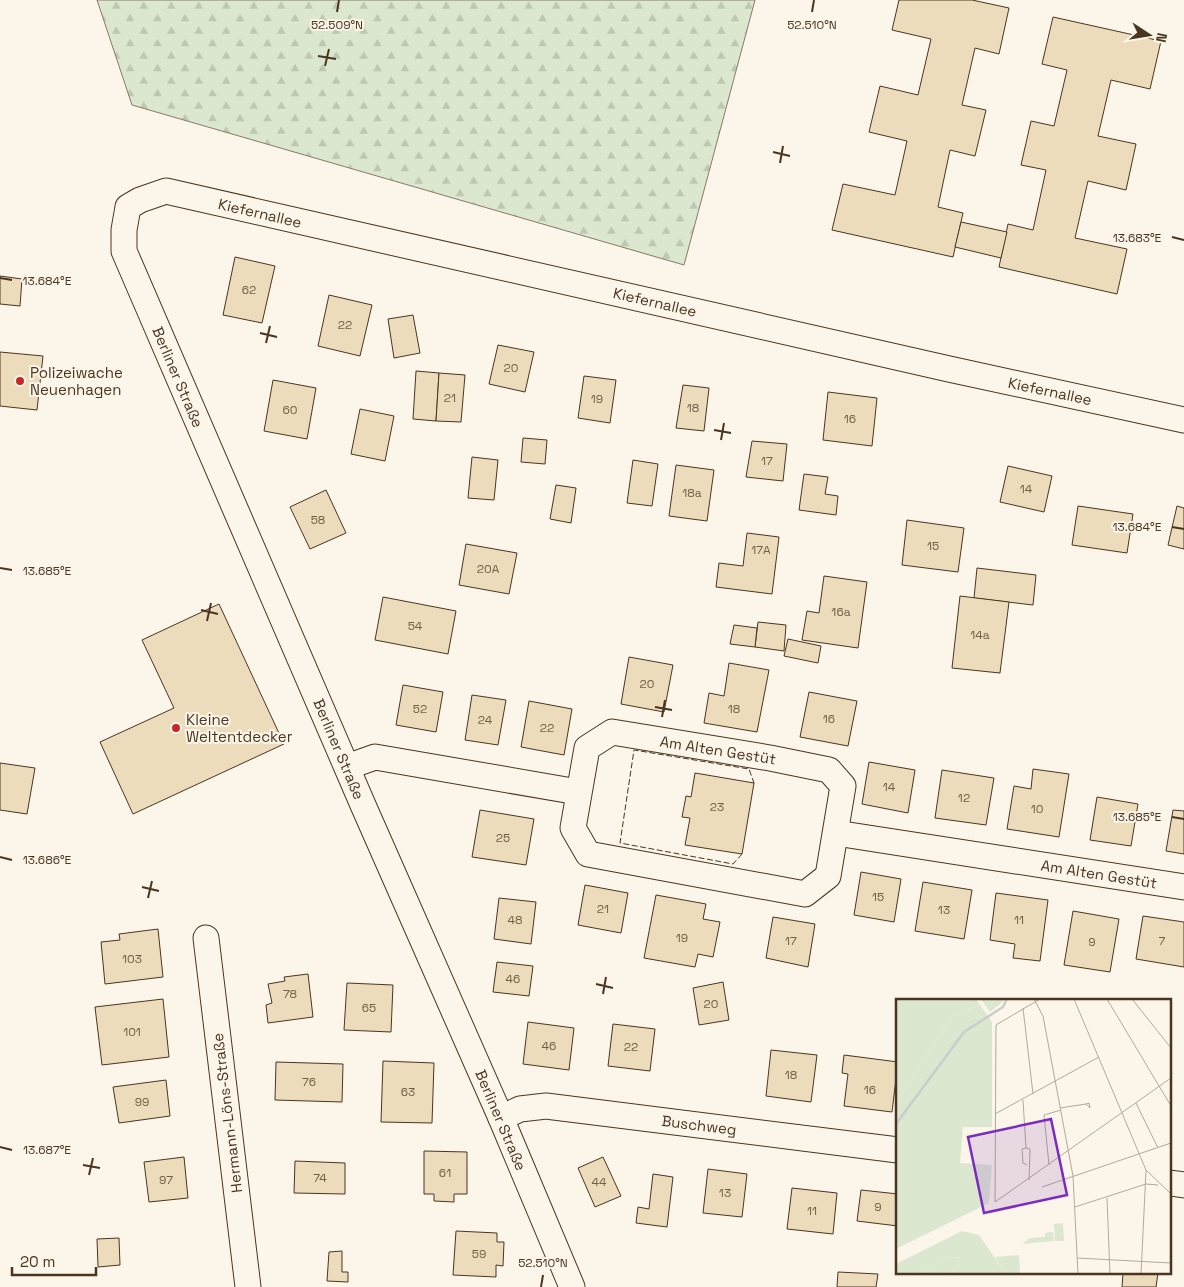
<svg xmlns="http://www.w3.org/2000/svg" width="1184" height="1287" viewBox="0 0 1184 1287" font-family="'Space Grotesk',sans-serif">
	<defs>
		<pattern id="forest-firs" width="22" height="20" patternUnits="userSpaceOnUse" patternTransform="scale(1.25)"><rect width="22" height="20" fill="#dce7d0"/><path d="M5 1l3.5 6h-7zM16 11l3.5 6h-7z" fill="#bec7b2"/></pattern>
	</defs>
	<rect width="100%" height="100%" fill="#fbf6e9"/>
	<!-- forest -->
	<path fill="url(#forest-firs)" stroke="#887966" d="M97,0h658l-71,265 -552,-160z"/>
	<!-- building -->
	<g fill="#ecdcbc" stroke="#4a3520">
		<path d="M899,0h73l37,8 -10,46 -24,-6 -13,57 24,5 -11,46 -25,-6 -12,57 25,6 -10,44 -121,-27 11,-46 52,11 12,-54 -38,-9 11,-46 38,9 13,-56 -39,-9z"/>
		<path d="M1053,17l108,24 -11,48 -39,-9 -13,56 38,8 -10,46 -38,-9 -13,57 52,11 -10,45 -118,-27 9,-43 25,6 13,-60 -25,-5 10,-44 23,5 13,-56 -25,-6z"/>
		<path d="M961,222l46,10 -6,26 -46,-11z"/>
		<path d="M235,257l40,9 -13,57 -39,-8z"/>
		<path d="M0,276l22,3 -2,27 -20,-2z"/>
		<path d="M329,295l43,10 -12,51 -42,-10z"/>
		<path d="M413,315l7,38 -26,5 -6,-39z"/>
		<path d="M498,345l36,7 -9,40 -36,-8z"/>
		<path d="M0,352l43,4 -6,54 -37,-4z"/>
		<path d="M416,371l23,2 -3,48 -23,-2z"/>
		<path d="M439,373l26,2 -4,47 -25,-1z"/>
		<path d="M584,376l32,4 -6,43 -32,-5z"/>
		<path d="M273,380l43,8 -9,51 -43,-8z"/>
		<path d="M683,385l26,3 -5,43 -28,-3z"/>
		<path d="M828,392l49,6 -5,48 -49,-6z"/>
		<path d="M360,409l34,7 -9,45 -34,-7z"/>
		<path d="M523,438l24,2 -2,24 -24,-2z"/>
		<path d="M752,441l35,3 -4,37 -37,-4z"/>
		<path d="M472,457l26,3 -4,40 -26,-2z"/>
		<path d="M633,460l25,4 -6,42 -25,-3z"/>
		<path d="M676,465l38,5 -7,51 -38,-5z"/>
		<path d="M1008,466l44,10 -8,36 -44,-10z"/>
		<path d="M804,474l24,3 -3,17 13,2 -2,19 -37,-5z"/>
		<path d="M556,485l20,3 -5,35 -21,-4z"/>
		<path d="M326,490l20,43 -36,16 -20,-42z"/>
		<path d="M1078,506l55,8 -6,39 -55,-8z"/>
		<path d="M1177,506l7,2v41l-16,-4z"/>
		<path d="M907,520l57,8 -6,44 -56,-7z"/>
		<path d="M747,533l32,4 -7,57 -56,-7 3,-24 24,3z"/>
		<path d="M466,544l51,9 -8,41 -50,-9z"/>
		<path d="M977,568l59,7 -3,30 -59,-7z"/>
		<path d="M824,576l43,6 -9,66 -56,-8 5,-29 12,2z"/>
		<path d="M960,596l49,6 -9,71 -48,-5z"/>
		<path d="M383,597l73,14 -8,43 -73,-14z"/>
		<path d="M219,604l65,140 -151,70 -33,-72 74,-34 -32,-68z"/>
		<path d="M758,622l28,3 -2,26 -29,-4z"/>
		<path d="M734,625l23,3 -2,19 -25,-3z"/>
		<path d="M788,639l33,7 -3,17 -34,-7z"/>
		<path d="M629,657l44,8 -9,47 -43,-8z"/>
		<path d="M729,663l40,7 -12,62 -53,-9 5,-30 15,3z"/>
		<path d="M403,685l40,7 -7,40 -40,-7z"/>
		<path d="M809,692l48,9 -9,45 -48,-9z"/>
		<path d="M472,695l34,5 -8,45 -33,-5z"/>
		<path d="M529,701l43,8 -8,46 -43,-8z"/>
		<path d="M869,762l46,8 -7,43 -46,-9z"/>
		<path d="M0,763l35,5 -8,46 -27,-4z"/>
		<path d="M1033,769l36,5 -10,63 -52,-8 7,-43 17,3z"/>
		<path d="M942,770l52,8 -8,47 -51,-7z"/>
		<path d="M695,773l59,10 -12,71 -57,-9 5,-27 -8,-1 4,-21 5,1z"/>
		<path d="M1097,797l41,7 -7,42 -41,-6z"/>
		<path d="M480,810l54,9 -8,46 -54,-8z"/>
		<path d="M1173,810l11,1v43l-18,-3z"/>
		<path d="M861,872l40,7 -7,43 -40,-7z"/>
		<path d="M923,882l49,8 -8,49 -49,-8z"/>
		<path d="M585,885l43,8 -7,40 -43,-8z"/>
		<path d="M996,893l52,7 -8,61 -27,-3 2,-14 -25,-4z"/>
		<path d="M656,895l50,9 -3,15 17,3 -7,35 -15,-3 -3,13 -51,-9z"/>
		<path d="M499,898l37,4 -5,42 -37,-5z"/>
		<path d="M1073,911l46,8 -9,53 -46,-7z"/>
		<path d="M1143,916l41,6v45l-48,-8z"/>
		<path d="M773,917l42,7 -7,43 -42,-9z"/>
		<path d="M158,929l5,48 -58,7 -4,-42 19,-2 -1,-6z"/>
		<path d="M497,962l36,4 -4,30 -36,-4z"/>
		<path d="M308,974l5,43 -45,6 -2,-18 6,-2 -4,-19 17,-3 -1,-4z"/>
		<path d="M723,982l6,38 -30,5 -6,-37z"/>
		<path d="M347,983l46,2 -2,47 -47,-2z"/>
		<path d="M163,999l6,58 -67,8 -7,-58z"/>
		<path d="M528,1022l46,6 -5,42 -46,-6z"/>
		<path d="M613,1024l42,5 -5,42 -42,-5z"/>
		<path d="M771,1050l46,5 -6,47 -45,-6z"/>
		<path d="M844,1055l54,7 -6,50 -48,-6 4,-32 -6,-1z"/>
		<path d="M383,1061l51,2 -2,60 -51,-1z"/>
		<path d="M276,1062l67,2 -1,38 -67,-2z"/>
		<path d="M166,1080l4,36 -51,7 -6,-36z"/>
		<path d="M424,1151l43,1v42h-13v8l-20,-1v-7h-10z"/>
		<path d="M184,1157l4,41 -39,4 -5,-40z"/>
		<path d="M603,1157l18,39 -26,11 -17,-39z"/>
		<path d="M295,1161l50,2v31l-51,-1z"/>
		<path d="M708,1169l39,5 -5,43 -39,-4z"/>
		<path d="M653,1174l20,3 -6,50 -31,-4 2,-16 11,2z"/>
		<path d="M792,1188l45,5 -4,41 -46,-5z"/>
		<path d="M861,1190l37,4v32l-41,-5z"/>
		<path d="M456,1231l41,2v9h7l-1,24 -7,-1v12l-43,-2z"/>
		<path d="M119,1238l1,27 -22,2 -1,-28z"/>
		<path d="M342,1251v21h6v10l-21,-1 2,-29z"/>
		<path d="M838,1272l40,2 -2,13h-39z"/>
		<path d="M1123,1273h35l-2,14h-34z"/>
	</g>
	<g fill="none" stroke-linecap="round" stroke-linejoin="round">
		<!-- minor casing -->
		<g stroke="#4a3520" stroke-width="27">
			<g id="minor">
				<path d="M612,732l158,26 59,12 14,16 -15,90 -23,18 -217,-40 -15,-26 14,-80z"/>
				<path d="M347,767l28,-10 203,35"/>
				<path d="M836,833l348,54"/>
				<path d="M206,938l42,349"/>
				<path d="M501,1118l19,-9 26,-3 352,44"/>
				<path d="M1170,1183l14,2"/>
				<path d="M572,1287l-71,-169 -138,-313 -239,-554v-21l4,-23 12,-7 26,-9 783,178 235,51"/>
			</g>
		</g>
		<!-- minor -->
		<use href="#minor" stroke="#fbf6e9" stroke-width="25"/>
		<!-- fence -->
		<path stroke="#4a3520" stroke-width="1" stroke-dasharray="6 2.5" stroke-linecap="butt" d="M742,854l-9,10 -113,-21 14,-93 115,19 5,14"/>
	</g>
	<!-- ticks -->
	<path fill="none" stroke="#4a3520" stroke-width="2" d="M337,12l2,-12M812,12l2,-12M318,56l18,3M325,66l4,-17M773,152l17,4M780,163l3,-17M1172,237l12,3M0,278l12,2M260,333l17,4M266,343l4,-17M714,430l17,3M721,440l3,-17M1172,527l12,2M0,568l12,2M201,610l17,4M207,621l4,-18M655,707l17,3M662,717l3,-17M1172,817l12,2M0,857l12,3M142,887l17,4M148,898l4,-17M596,984l17,4M603,994l3,-17M0,1147l12,3M83,1165l17,3M89,1175l4,-17M541,1287l2,-12"/>
	<!-- markers -->
	<g fill="#c62828" stroke="#fbf6e9" stroke-width="2">
		<circle cx="20" cy="381" r="5"/>
		<circle cx="176" cy="728" r="5"/>
	</g>
	<g text-anchor="middle" dominant-baseline="central" stroke-width="4" stroke-linejoin="round" paint-order="stroke">
		<!-- number labels -->
		<g font-size="12" fill="#725f47">
			<text x="249" y="290">62</text>
			<text x="345" y="325">22</text>
			<text x="511" y="368">20</text>
			<text x="450" y="398">21</text>
			<text x="597" y="399">19</text>
			<text x="693" y="408">18</text>
			<text x="290" y="410">60</text>
			<text x="850" y="419">16</text>
			<text x="767" y="461">17</text>
			<text x="1026" y="489">14</text>
			<text x="692" y="493">18a</text>
			<text x="318" y="520">58</text>
			<text x="933" y="546">15</text>
			<text x="761" y="550">17A</text>
			<text x="488" y="569">20A</text>
			<text x="841" y="612">16a</text>
			<text x="415" y="626">54</text>
			<text x="980" y="635">14a</text>
			<text x="647" y="684">20</text>
			<text x="420" y="709">52</text>
			<text x="734" y="709">18</text>
			<text x="829" y="719">16</text>
			<text x="485" y="720">24</text>
			<text x="547" y="728">22</text>
			<text x="889" y="787">14</text>
			<text x="964" y="798">12</text>
			<text x="717" y="807">23</text>
			<text x="1037" y="809">10</text>
			<text x="503" y="838">25</text>
			<text x="878" y="897">15</text>
			<text x="603" y="909">21</text>
			<text x="944" y="910">13</text>
			<text x="515" y="920">48</text>
			<text x="1019" y="920">11</text>
			<text x="682" y="938">19</text>
			<text x="791" y="941">17</text>
			<text x="1162" y="941">7</text>
			<text x="1092" y="942">9</text>
			<text x="132" y="959">103</text>
			<text x="513" y="979">46</text>
			<text x="290" y="994">78</text>
			<text x="711" y="1004">20</text>
			<text x="369" y="1008">65</text>
			<text x="132" y="1032">101</text>
			<text x="549" y="1046">46</text>
			<text x="631" y="1047">22</text>
			<text x="791" y="1075">18</text>
			<text x="309" y="1082">76</text>
			<text x="870" y="1090">16</text>
			<text x="408" y="1092">63</text>
			<text x="142" y="1102">99</text>
			<text x="445" y="1173">61</text>
			<text x="320" y="1178">74</text>
			<text x="166" y="1180">97</text>
			<text x="599" y="1182">44</text>
			<text x="725" y="1193">13</text>
			<text x="878" y="1207">9</text>
			<text x="812" y="1211">11</text>
			<text x="479" y="1254">59</text>
		</g>
		<!-- street labels -->
		<g font-size="15" fill="#4a3520" stroke="#fbf6e9">
			<text transform="translate(260 213) rotate(13)">Kiefernallee</text>
			<text transform="translate(655 302) rotate(13)">Kiefernallee</text>
			<text transform="translate(178 377) rotate(67)">Berliner Straße</text>
			<text transform="translate(1050 391) rotate(12)">Kiefernallee</text>
			<text transform="translate(339 749) rotate(67)">Berliner Straße</text>
			<text transform="translate(718 750) rotate(9)">Am Alten Gestüt</text>
			<text transform="translate(1099 874) rotate(9)">Am Alten Gestüt</text>
			<text transform="translate(227 1113) rotate(-97)">Hermann-Löns-Straße</text>
			<text transform="translate(501 1120) rotate(67)">Berliner Straße</text>
			<text transform="translate(699 1125) rotate(7)">Buschweg</text>
		</g>
		<!-- poi labels -->
		<g font-size="15" fill="#4a3520" stroke="#fbf6e9" text-anchor="start">
			<text x="30" y="372">Polizeiwache<tspan x="30" dy="17">Neuenhagen</tspan></text>
			<text x="186" y="719">Kleine<tspan x="186" dy="17">Weltentdecker</tspan></text>
		</g>
	</g>
	<!-- overview -->
	<g transform="translate(896 999)">
		<rect width="275" height="275" fill="#fbf6e9"/>
		<path d="M0,0h80l4,6 -28,11 -56,87zM167,224l1,18h-9l-1,-17zM66,232l17,4 27,39h-54l9,-16 -9,-1 -25,10 -6,7h-25v-10zM157,233l1,9 -32,3 8,-6 15,-1v-4z" fill="#dce7d0"/>
		<path d="M85,0h25l-16,13zM84,6l12,17v105h-29l-3,36 32,2 -3,38 -93,46v-146l56,-87zM123,256l1,19h-14l-11,-17zM56,258l9,1 -9,16h-31l6,-7z" fill="#dce7d0"/>
		<path fill="none" stroke="#c9cecd" stroke-width="2.5" d="M0,125l68,-92 39,-25 4,-8"/>
		<path fill="none" stroke="#b4a999" stroke-width="1" d="M138,0l9,17 30,160 5,98M144,0l-44,26 -1,177 176,-124M178,0l72,171 25,24M211,0l64,107M236,0l39,49M127,9l10,86M127,101l3,48 4,1 -1,31M240,104l22,45M164,109l26,-4 4,4 -1,-5 -3,1M99,115l104,-57M130,149l-4,1 1,14 4,2M153,166l-5,-50 17,-5M146,188l129,-44M211,199l3,76M179,208l71,-23 12,1M181,259l94,5M245,275l5,-104"/>
		<path fill="#7b2cbf" fill-opacity="0.15" stroke="#7b2cbf" stroke-width="2.5" d="M155,120l16,76 -83,18 -16,-76z"/>
		<rect width="275" height="275" fill="none" stroke="#4a3520" stroke-width="2.5"/>
	</g>
	<g font-size="12" text-anchor="middle" fill="#4a3520" stroke="#fbf6e9" stroke-width="4" stroke-linejoin="round" paint-order="stroke">
		<text x="337" y="29">52.509°N</text>
		<text x="812" y="29">52.510°N</text>
		<text x="1137" y="242">13.683°E</text>
		<text x="47" y="285">13.684°E</text>
		<text x="1137" y="531">13.684°E</text>
		<text x="47" y="575">13.685°E</text>
		<text x="1137" y="821">13.685°E</text>
		<text x="47" y="864">13.686°E</text>
		<text x="47" y="1154">13.687°E</text>
		<text x="543" y="1267">52.510°N</text>
	</g>
	<!-- north arrow -->
	<g transform="translate(1149 35) rotate(102)" stroke="#fbf6e9" stroke-width="4" paint-order="stroke">
	<path d="M0-4L9 19L0 12L-9 19Z" fill="#4a3520"/>
	<text y="-8" font-size="14" font-weight="bold" text-anchor="middle" fill="#4a3520">N</text>
	</g>
	<!-- scale -->
	<path d="M12 1267v8h84v-8" fill="none" stroke="#4a3520" stroke-width="2.5"/>
	<text x="20" y="1267" font-size="15" fill="#4a3520" stroke="#fbf6e9" stroke-width="4" paint-order="stroke">20 m</text>
</svg>
